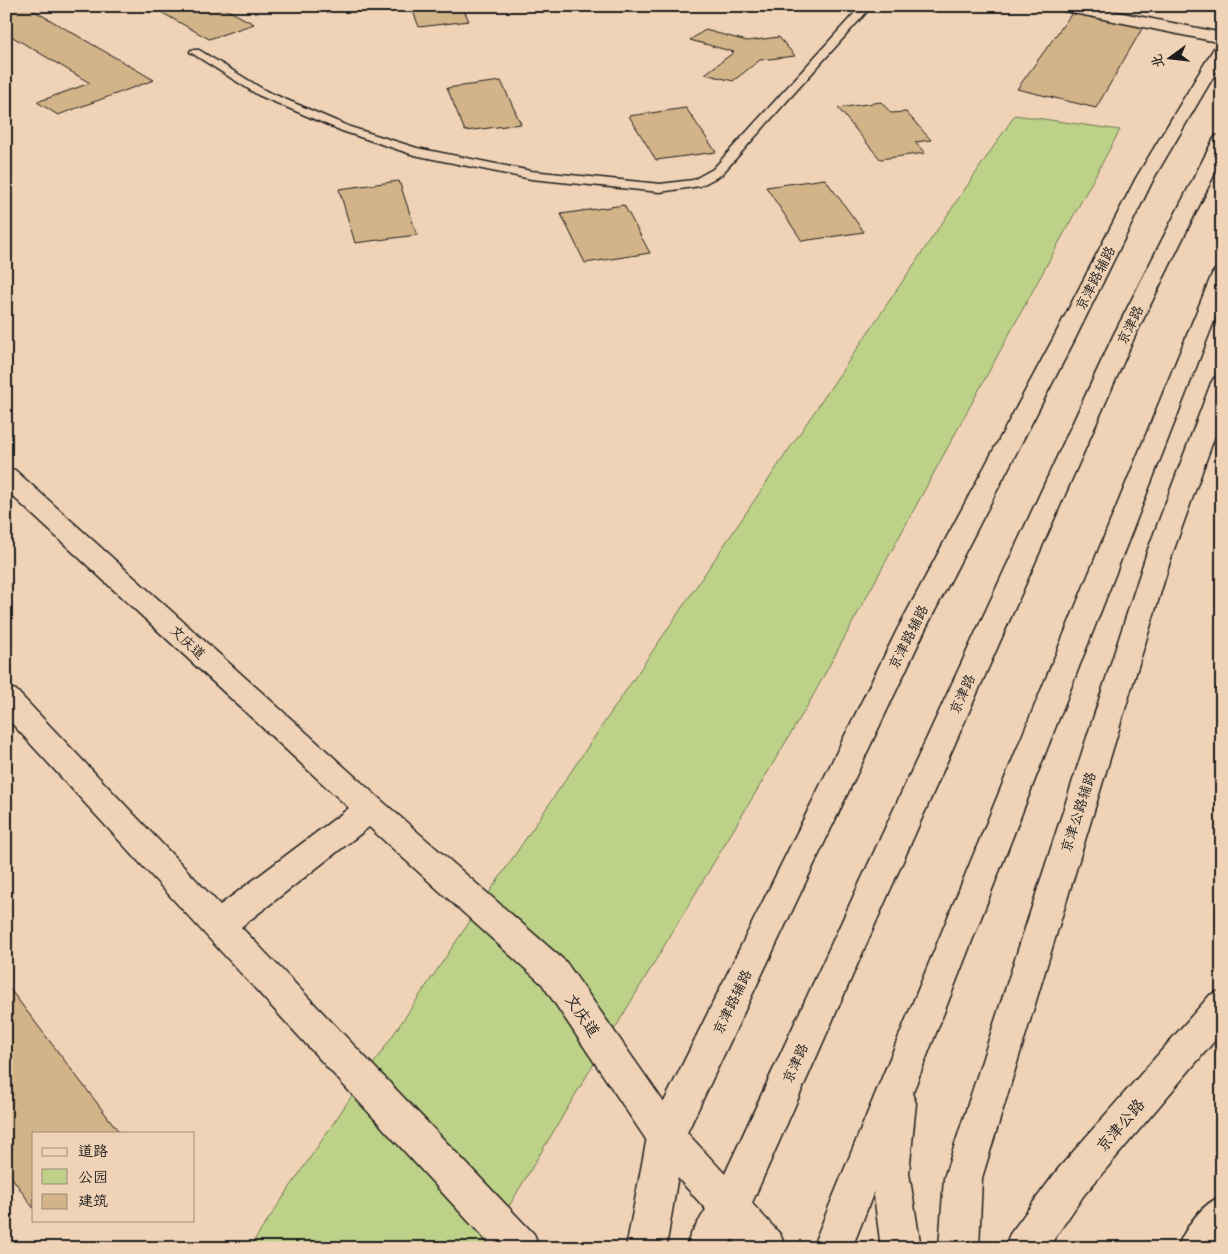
<svg xmlns="http://www.w3.org/2000/svg" width="1228" height="1254" viewBox="0 0 1228 1254" font-family="Delius,'LXGW WenKai TC',sans-serif">
	<rect width="100%" height="100%" fill="#f0d3b6"/>
	<filter id="ink" filterUnits="userSpaceOnUse"><feTurbulence type="fractalNoise" baseFrequency=".02" numOctaves="2"/><feDisplacementMap in="SourceGraphic" scale="10" xChannelSelector="R" yChannelSelector="G"/><feConvolveMatrix kernelMatrix="1 2 1 2 8 2 1 2 1" color-interpolation-filters="sRGB"/></filter>
	<g filter="url(#ink)">
		<!-- green -->
		<path fill="#bdd288" stroke="#6c7752" d="M1015,115l105,15 -311,573 -325,545h-235z"/>
		<!-- building -->
		<g fill="#d3b388" stroke="#1c1c1c">
			<path d="M6,6h20l128,74 -96,35 -21,-13 53,-19 -84,-50z"/>
			<path d="M150,6h70l34,18 -45,15z"/>
			<path d="M411,6h51l7,15 -50,6z"/>
			<path d="M1072,13l71,14 -47,81 -79,-19z"/>
			<path d="M705,30l42,11 32,-4 16,19 -35,4 -27,21 -28,-7 29,-22 -44,-12z"/>
			<path d="M501,81l20,43 -56,7 -18,-43z"/>
			<path d="M881,102l10,11 15,-1 25,28 -16,2 10,11 -45,6 -42,-51z"/>
			<path d="M686,108l30,44 -60,8 -27,-44z"/>
			<path d="M825,179l39,53 -62,9 -36,-54z"/>
			<path d="M399,181l18,54 -62,8 -16,-54z"/>
			<path d="M624,205l26,48 -65,10 -24,-49z"/>
			<path d="M6,984l114,149h-86v76l-28,-40z"/>
		</g>
		<g fill="none" stroke-linecap="round" stroke-linejoin="round">
			<!-- service casing -->
			<g stroke="#1c1c1c" stroke-width="3">
				<path id="service" d="M861,6h11l-151,169 -21,11 -40,6 -129,-13 -117,-24 -72,-24 -84,-36 -68,-43 1,-2h8l67,41 84,36 67,21 114,23 129,13 33,-4 20,-11z"/>
			</g>
			<!-- minor casing -->
			<g stroke="#1c1c1c" stroke-width="3">
				<path id="minor" d="M1056,6h32l134,27v10l-158,-32 -6,-2z"/>
			</g>
			<!-- tertiary casing -->
			<g stroke="#1c1c1c" stroke-width="3">
				<g id="tertiary">
					<path d="M1222,43v19l-68,116 -79,161 -150,291 -241,509 -18,109h-40l21,-111 6,-13 244,-494 156,-291 83,-161 78,-130 2,-3z"/>
					<path d="M1222,376v40l-49,136 -191,626 -3,70h-40l5,-70 203,-626 64,-169 3,-5z"/>
					<path d="M898,1085l13,6 5,12 -7,70 12,75h-40l-10,-75 9,-70 5,-12z"/>
				</g>
			</g>
			<!-- secondary casing -->
			<g stroke="#1c1c1c" stroke-width="3">
				<path id="secondary" d="M6,468l9,2 366,330 185,162 113,162 101,110 6,14h-46l-87,-98 -111,-166 -173,-157 -128,100 293,307 6,14h-47l-487,-531v-30l10,3 204,215 129,-97 -343,-318z"/>
			</g>
			<!-- primary casing -->
			<g stroke="#1c1c1c" stroke-width="3">
				<g id="primary">
					<path d="M1222,135v24l-87,177 -391,885 -17,27h-42l6,-14 25,-41 397,-857 100,-196 3,-4z"/>
					<path d="M1222,268v33l-370,947h-40l400,-974 3,-4z"/>
				</g>
			</g>
			<!-- trunk casing -->
			<g stroke="#1c1c1c" stroke-width="3">
				<g id="trunk">
					<path d="M1222,990v42l-138,163 -36,53h-44l6,-14 48,-65 152,-174z"/>
					<path d="M1222,1196v52h-45c9,-21 24,-44 45,-52z"/>
				</g>
			</g>
			<!-- service -->
			<use href="#service" fill="#f0d3b6" fill-rule="evenodd"/>
			<!-- minor -->
			<use href="#minor" fill="#f0d3b6" fill-rule="evenodd"/>
			<!-- tertiary -->
			<use href="#tertiary" fill="#f0d3b6" fill-rule="evenodd"/>
			<!-- secondary -->
			<use href="#secondary" fill="#f0d3b6" fill-rule="evenodd"/>
			<!-- primary -->
			<use href="#primary" fill="#f0d3b6" fill-rule="evenodd"/>
			<!-- trunk -->
			<use href="#trunk" fill="#f0d3b6" fill-rule="evenodd"/>
		</g>
	</g>
	<g text-anchor="middle" dominant-baseline="central" stroke-width="5" stroke-linejoin="round" paint-order="stroke">
		<!-- street labels -->
		<g font-size="14" fill="#1c1c1c" stroke="#f0d3b6">
			<text transform="translate(1095 278) rotate(-63)">京津路辅路</text>
			<text transform="translate(1130 325) rotate(-64)">京津路</text>
			<text transform="translate(908 637) rotate(-63)">京津路辅路</text>
			<text transform="translate(188 642) rotate(43)">文庆道</text>
			<text transform="translate(962 694) rotate(-66)">京津路</text>
			<text transform="translate(1078 812) rotate(-72)">京津公路辅路</text>
			<text transform="translate(732 1002) rotate(-64)">京津路辅路</text>
			<text transform="translate(795 1063) rotate(-66)">京津路</text>
		</g>
		<!-- near-street labels -->
		<g font-size="16" fill="#1c1c1c" stroke="#f0d3b6">
			<text transform="translate(583 1015) rotate(56)">文庆道</text>
			<text transform="translate(1120 1125) rotate(-49)">京津公路</text>
		</g>
	</g>
	<!-- margin -->
	<rect width="1228" height="1254" fill="none" stroke="#f0d3b6" stroke-width="25"/>
	<rect x="12" y="12" width="1203" height="1229" fill="none" stroke="#1c1c1c" stroke-width="2" filter="url(#ink)"/>
	<!-- legend -->
	<rect x="32" y="1132" width="162" height="90" fill="#f0d3b6" stroke="#9b8a78"/>
	<rect x="42" y="1148" width="25" height="8" fill="#f0d3b6" stroke="#9b8a78"/>
	<text x="78" y="1156" font-size="15" fill="#1c1c1c">道路</text>
	<rect x="42" y="1169" width="25" height="15" fill="#bdd288" stroke="#9b8a78"/>
	<text x="78" y="1182" font-size="15" fill="#1c1c1c">公园</text>
	<rect x="42" y="1194" width="25" height="15" fill="#d3b388" stroke="#9b8a78"/>
	<text x="78" y="1206" font-size="15" fill="#1c1c1c">建筑</text>
	<!-- north arrow -->
	<g transform="translate(1170 58) rotate(255)" stroke="#f0d3b6" stroke-width="4" paint-order="stroke">
	<path d="M0-4L9 19L0 12L-9 19Z" fill="#1c1c1c"/>
	<text y="-8" font-size="14" font-weight="bold" text-anchor="middle" fill="#1c1c1c">北</text>
	</g>
</svg>
